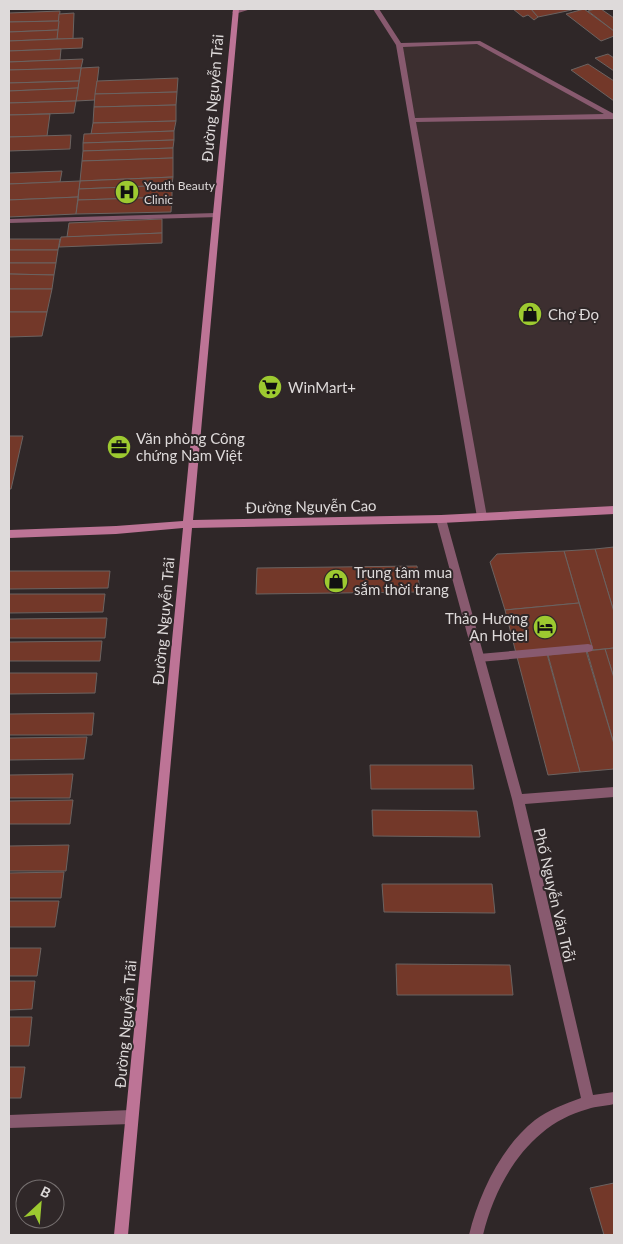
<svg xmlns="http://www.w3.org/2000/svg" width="623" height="1244" viewBox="0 0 623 1244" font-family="Lato,sans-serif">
	<rect width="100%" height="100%" fill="#2f2728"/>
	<!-- built -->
	<path fill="#3d2f30" d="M478,42l136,75v393l-132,7 -83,-472z"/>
	<!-- building -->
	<g fill="#733829" stroke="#6b6361">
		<path d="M513,9h18l7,8 -4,3 -6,-5 -5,2z"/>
		<path d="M531,9h40l1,1 -34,7z"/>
		<path d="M584,9l30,22v5l-13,5 -35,-27z"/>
		<path d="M595,9h6l13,9v13l-26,-20z"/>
		<path d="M60,11l-1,10 -50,1v-9z"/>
		<path d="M74,13l-1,26h-16l2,-25z"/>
		<path d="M59,21l-1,9 -49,2v-10z"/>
		<path d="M58,30l-1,9 -48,2v-9z"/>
		<path d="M83,38l-1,10 -73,3v-10z"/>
		<path d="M61,49l-1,11 -51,2v-11z"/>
		<path d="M608,54l6,4v13l-19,-13z"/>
		<path d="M83,59l-2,9 -72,2v-8z"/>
		<path d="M588,64l26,17v20l-43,-31z"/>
		<path d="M99,67l-4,33 -19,1 5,-33z"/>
		<path d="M81,68l-2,13 -70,2v-13z"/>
		<path d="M178,78l-1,14 -82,2 2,-13z"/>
		<path d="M79,81l-1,7 -69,3v-8z"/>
		<path d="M78,88l-2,13 -67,2v-12z"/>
		<path d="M177,92l-1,13 -82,2 1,-13z"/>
		<path d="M76,101l-2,12 -65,2v-12z"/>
		<path d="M176,105v16l-83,2 1,-16z"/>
		<path d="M50,114l-3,22 -38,1v-22z"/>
		<path d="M176,121l-2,10 -83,3 2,-11z"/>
		<path d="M174,131v9l-91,3 1,-9z"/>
		<path d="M71,135l-1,14 -61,2v-14z"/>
		<path d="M174,140l-1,8 -90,3v-8z"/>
		<path d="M173,148v10l-91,3 1,-10z"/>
		<path d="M173,158v19l-93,4 2,-20z"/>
		<path d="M62,171l-2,11 -51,2v-11z"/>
		<path d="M173,177l-1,8 -93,4 1,-8z"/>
		<path d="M80,181l-2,16 -69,3v-16z"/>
		<path d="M172,185v12l-94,3 1,-11z"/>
		<path d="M78,197l-2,17 -67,3v-17z"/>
		<path d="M172,197l-1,15 -95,2 2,-14z"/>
		<path d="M162,219v14l-95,4 2,-14z"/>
		<path d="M162,233v10l-103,4 2,-10z"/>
		<path d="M9,239h51l-2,11h-49z"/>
		<path d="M9,250h49l-2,13h-47z"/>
		<path d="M9,263h47l-2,12 -45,-1z"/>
		<path d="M9,274l45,1 -2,14h-43z"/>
		<path d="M9,289h43l-5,23h-38z"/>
		<path d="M9,312h38l-5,24 -33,1z"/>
		<path d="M9,436h14l-12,53h-2z"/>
		<path d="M614,547v65l-19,-63z"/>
		<path d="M595,549l19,63v36l-21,2 -29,-99z"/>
		<path d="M564,551l15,52 -74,7 -15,-48 7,-8z"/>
		<path d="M417,566l3,26 -164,2 1,-26z"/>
		<path d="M9,571h101l-2,17 -99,1z"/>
		<path d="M9,594h96l-2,18 -94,1z"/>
		<path d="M579,603l14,47 -76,7 -12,-47z"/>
		<path d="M107,618l-2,20h-96v-19z"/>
		<path d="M102,641l-2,20h-91v-19z"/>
		<path d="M614,648v30l-9,-29z"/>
		<path d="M605,649l9,29v66l-27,-93z"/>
		<path d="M586,651l28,93v25l-34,3 -32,-117z"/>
		<path d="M547,654l33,118 -32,3 -31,-118z"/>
		<path d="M9,673h88l-2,20 -86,1z"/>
		<path d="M94,713l-2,22h-83v-21z"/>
		<path d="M87,737l-3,22 -75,1v-22z"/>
		<path d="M370,765h102l2,24h-103z"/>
		<path d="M73,774l-3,24h-61v-23z"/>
		<path d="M73,800l-3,24h-61v-23z"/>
		<path d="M372,810l105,1 3,26 -107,-1z"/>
		<path d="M69,845l-3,26h-57v-25z"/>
		<path d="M64,872l-3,26h-52v-25z"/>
		<path d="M382,884h110l3,29 -111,-1z"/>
		<path d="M9,901h50l-4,26h-46z"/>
		<path d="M9,948h32l-4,28h-28z"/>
		<path d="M396,964l114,1 3,30h-116z"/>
		<path d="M9,981h26l-3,28 -23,1z"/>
		<path d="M9,1017h23l-3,29h-20z"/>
		<path d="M9,1067h16l-4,31h-12z"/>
		<path d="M614,1183v52h-10l-14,-47z"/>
	</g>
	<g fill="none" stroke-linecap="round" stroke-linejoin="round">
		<!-- lane -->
		<g fill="#885a6f" fill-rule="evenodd">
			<path d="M373,9h6l22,34 79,-2 134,73v5l-198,3 71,395 -5,4 -5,-4 -81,-472zM477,44l127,70 -189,4 -12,-71z"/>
			<path d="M588,644l4,1 1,3 -1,3 -4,1 -109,10 -4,-1 -1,-3 1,-3 4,-1z"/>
		</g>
		<!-- street -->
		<g fill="#885a6f" fill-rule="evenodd">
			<path d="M241,9h10l-16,5 -3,-2z"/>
			<path d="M614,114v4l-5,-2 1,-1z"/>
			<path d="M216,213h3v4l-210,6v-4z"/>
			<path d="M441,515l5,4 76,275 92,-7v10l-89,7 68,291 21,-3v12c-8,2 -18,2 -26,5 -58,15 -92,72 -105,126h-14c10,-41 32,-88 66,-115 13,-10 30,-16 46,-22l-69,-299 -76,-280z"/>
			<path d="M131,1110l5,2 2,5 -2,5 -5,2 -122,4v-13z"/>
		</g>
		<!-- secondary -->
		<path fill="#bd7496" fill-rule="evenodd" d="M233,9h6l-46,511 248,-5 173,-9v8l-173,9 -249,5 -64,707h-14l69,-707 -67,6 -107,4v-8l107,-4 67,-5z"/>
	</g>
	<!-- icons -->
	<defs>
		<g id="hospital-disc" transform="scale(1.25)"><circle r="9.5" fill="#9dca30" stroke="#2f2728"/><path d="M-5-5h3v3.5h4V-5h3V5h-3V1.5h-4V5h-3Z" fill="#111"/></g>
		<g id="shop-disc" transform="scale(1.25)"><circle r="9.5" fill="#9dca30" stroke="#2f2728"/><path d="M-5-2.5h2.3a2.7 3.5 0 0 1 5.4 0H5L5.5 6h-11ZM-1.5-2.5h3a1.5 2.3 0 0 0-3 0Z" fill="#111"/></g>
		<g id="supermarket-disc" transform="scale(1.25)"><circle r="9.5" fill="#9dca30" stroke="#2f2728"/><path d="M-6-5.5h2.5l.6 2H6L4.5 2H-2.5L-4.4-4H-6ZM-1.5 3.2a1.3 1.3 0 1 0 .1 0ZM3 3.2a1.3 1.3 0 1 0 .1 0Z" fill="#111"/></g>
		<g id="office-disc" transform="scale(1.25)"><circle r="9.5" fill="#9dca30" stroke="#2f2728"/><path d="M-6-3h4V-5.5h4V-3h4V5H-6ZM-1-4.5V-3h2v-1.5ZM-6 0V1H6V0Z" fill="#111"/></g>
		<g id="hotel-disc" transform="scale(1.25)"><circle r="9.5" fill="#9dca30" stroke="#2f2728"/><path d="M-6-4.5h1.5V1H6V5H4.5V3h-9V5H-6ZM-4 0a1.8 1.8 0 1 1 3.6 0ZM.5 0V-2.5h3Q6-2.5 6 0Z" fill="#111"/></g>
	</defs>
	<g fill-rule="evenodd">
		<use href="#hospital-disc" x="127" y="192"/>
		<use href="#shop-disc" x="530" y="314"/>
		<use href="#supermarket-disc" x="270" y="387"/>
		<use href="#office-disc" x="119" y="447"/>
		<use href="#shop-disc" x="336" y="581"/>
		<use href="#hotel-disc" x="545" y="627"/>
	</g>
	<g text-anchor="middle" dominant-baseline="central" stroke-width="4" stroke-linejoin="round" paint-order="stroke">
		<!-- far-poi labels -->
		<g font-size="12" fill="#dedada" stroke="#2f2728" text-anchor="start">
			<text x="144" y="185">Youth Beauty<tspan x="144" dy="14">Clinic</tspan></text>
		</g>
		<!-- street labels -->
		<g font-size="15" fill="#dedada" stroke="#2f2728">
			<text transform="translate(212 98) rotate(-85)">Đường Nguyễn Trãi</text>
			<text transform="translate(311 506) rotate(-1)">Đường Nguyễn Cao</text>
			<text transform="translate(163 621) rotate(-85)">Đường Nguyễn Trãi</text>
			<text transform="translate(555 895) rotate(77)">Phố Nguyễn Văn Trỗi</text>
			<text transform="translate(125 1024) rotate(-85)">Đường Nguyễn Trãi</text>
		</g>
		<!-- poi labels -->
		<g font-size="15" fill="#dedada" stroke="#2f2728" text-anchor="start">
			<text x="548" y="314">Chợ Đọ</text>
			<text x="288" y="387">WinMart+</text>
			<text x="136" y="438">Văn phòng Công<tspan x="136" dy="17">chứng Nam Việt</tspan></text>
			<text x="354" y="572">Trung tâm mua<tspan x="354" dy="17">sắm thời trang</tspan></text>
			<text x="528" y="618" text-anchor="end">Thảo Hương<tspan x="528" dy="17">An Hotel</tspan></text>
		</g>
	</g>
	<!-- border -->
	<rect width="623" height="1244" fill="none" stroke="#dedada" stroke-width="20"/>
	<!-- north arrow -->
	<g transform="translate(40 1204) rotate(26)"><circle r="24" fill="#2f2728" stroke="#756f6f"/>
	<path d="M0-4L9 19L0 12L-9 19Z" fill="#9dca30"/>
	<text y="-8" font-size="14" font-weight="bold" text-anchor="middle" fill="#dedada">B</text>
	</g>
</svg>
